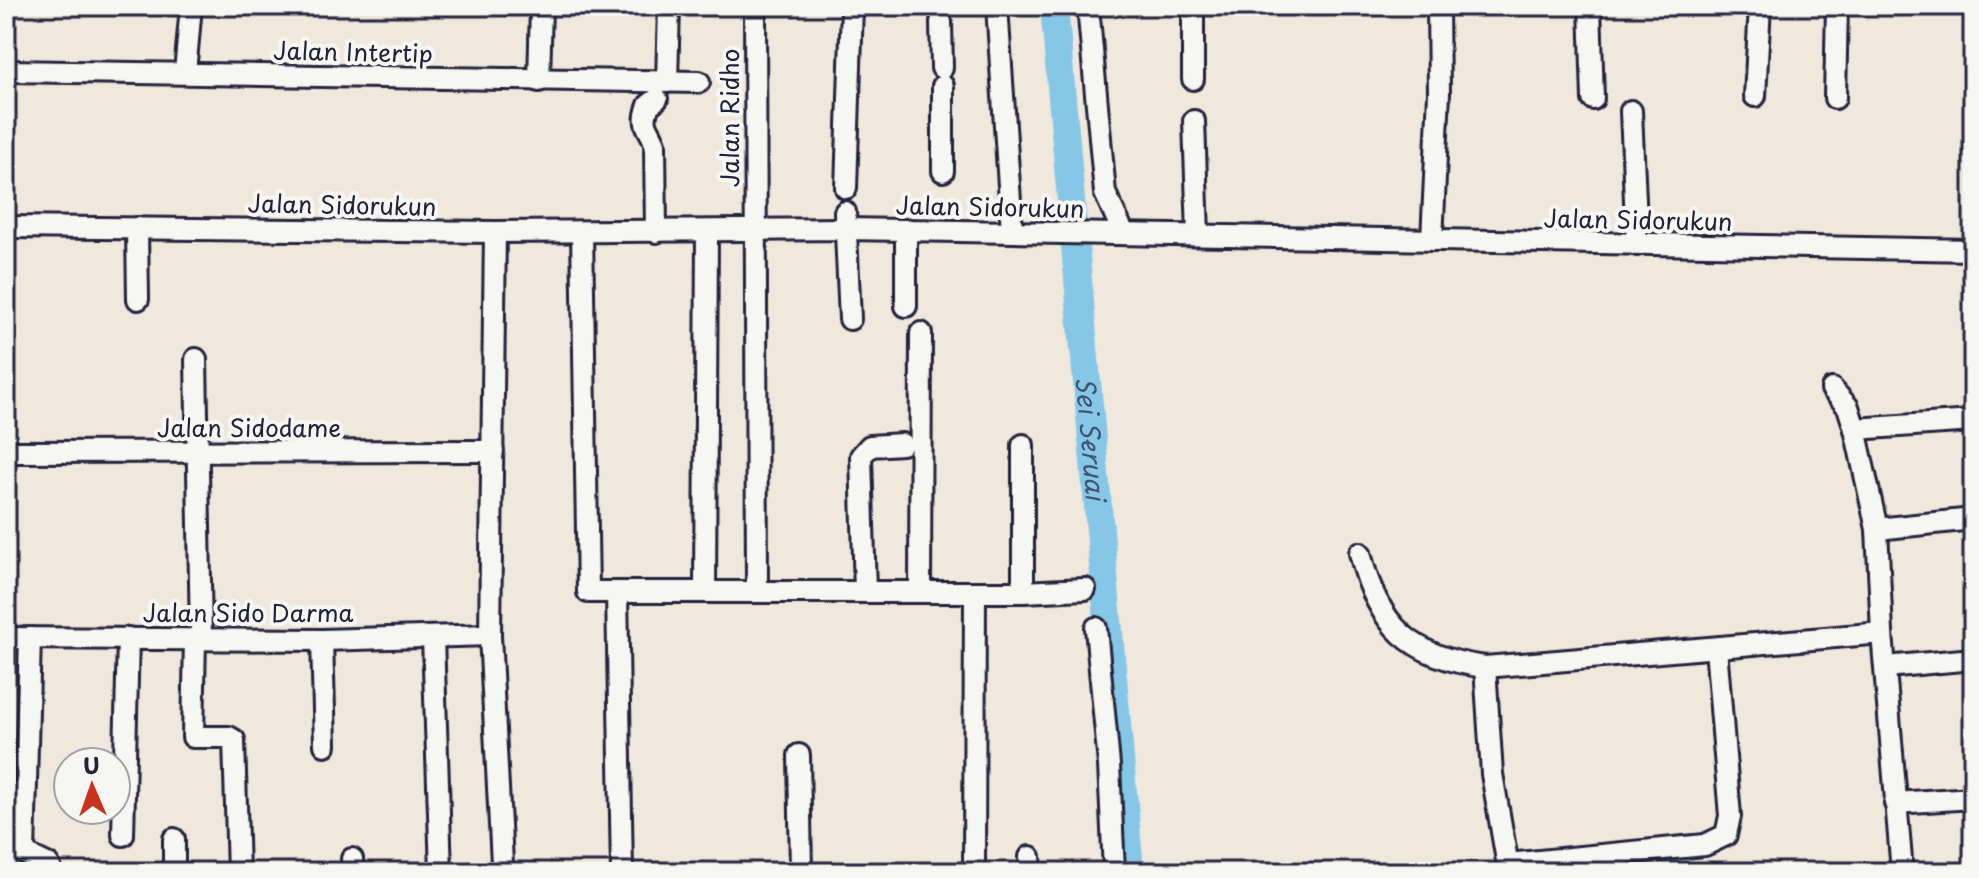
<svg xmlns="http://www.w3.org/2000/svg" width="1979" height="878" viewBox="0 0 1979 878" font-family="'Playpen Sans',sans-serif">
	<rect width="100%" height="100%" fill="#f0e8dd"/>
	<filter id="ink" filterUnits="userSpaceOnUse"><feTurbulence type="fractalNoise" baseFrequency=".0125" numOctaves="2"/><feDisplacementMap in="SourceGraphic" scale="16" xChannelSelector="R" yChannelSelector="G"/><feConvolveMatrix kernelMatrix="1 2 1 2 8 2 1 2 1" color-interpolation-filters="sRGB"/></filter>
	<g filter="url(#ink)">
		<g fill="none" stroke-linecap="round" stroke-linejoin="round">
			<!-- river -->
			<path stroke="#86c7e7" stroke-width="28" id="s1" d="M1054,6l76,866"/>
			<!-- minor-tunnel -->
			<path stroke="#c7c0bd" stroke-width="20" stroke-dasharray="20 10" stroke-linecap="butt" d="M941,6v16"/>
			<!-- minor casing -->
			<g stroke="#22223b" stroke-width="26">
				<g id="minor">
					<path d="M755,6l2,583"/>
					<path d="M997,6l15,225"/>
					<path d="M1088,6l17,187 19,41"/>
					<path d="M1193,6v73"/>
					<path d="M1590,6l3,93"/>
					<path d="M941,22l1,46"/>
					<path d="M6,71l693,11"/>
					<path d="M185,73l6,-67"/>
					<path d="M539,81l2,-75"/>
					<path d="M667,82l2,-76"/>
					<path d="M943,86v85"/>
					<path d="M1755,96l5,-90"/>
					<path d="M1835,98l2,-92"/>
					<path d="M1631,111l6,134"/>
					<path d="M1194,121l4,114"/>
					<path d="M846,188l6,-182"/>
					<path d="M845,212l5,107"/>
					<path d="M6,227l489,5 352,-3 1126,21"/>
					<path d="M137,228l1,71"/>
					<path d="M906,230v76"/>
					<path d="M495,232l-5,403 12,228"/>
					<path d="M582,232l6,360h435v-147"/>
					<path d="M656,232l-1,-88c-4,-16 -15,-17 -6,-39l8,-6"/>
					<path d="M1432,240l7,-147 -1,-87"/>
					<path d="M196,359l5,278"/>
					<path d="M1832,389l16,18 7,22"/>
					<path d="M6,452l487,-1"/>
					<path d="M1877,529l96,-10"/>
					<path d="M1360,553c18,74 51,104 125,114l397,-34"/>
					<path d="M705,591l2,-359"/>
					<path d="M617,592l5,280"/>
					<path d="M865,592l-4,-136 9,-10 32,-2"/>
					<path d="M920,592l1,-259"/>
					<path d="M1023,592l62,-3"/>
					<path d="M1096,628l13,137 5,107"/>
					<path d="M6,638l316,2 168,-5"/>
					<path d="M30,638l-6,215 25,12 3,7"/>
					<path d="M195,638l-2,99h36l5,3 4,132"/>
					<path d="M433,638l8,234"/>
					<path d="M322,640l3,105"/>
					<path d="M1485,667l7,107 17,98"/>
					<path d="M1886,667l87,-8"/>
					<path d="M799,755l2,117"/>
					<path d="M1895,803l78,-5"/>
					<path d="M123,835l5,-197"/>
					<path d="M174,839v33"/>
					<path d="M1030,857l1,15"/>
					<path d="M352,859l1,13"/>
					<path d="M1508,864l197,-19 21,-10 4,-19 -14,-168"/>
					<path d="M974,872l1,-280"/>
					<path d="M1902,872l-20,-239 -5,-104 -22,-100 118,-8"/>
				</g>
			</g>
			<!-- minor -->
			<use href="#minor" stroke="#f6f6f2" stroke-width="20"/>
		</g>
	</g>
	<g text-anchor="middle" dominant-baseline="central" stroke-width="8" stroke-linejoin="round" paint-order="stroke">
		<!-- street labels -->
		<g font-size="24" fill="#22223b" stroke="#f6f6f2">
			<text transform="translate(353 51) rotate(1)">Jalan Intertip</text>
			<text transform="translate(729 118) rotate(-90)">Jalan Ridho</text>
			<text transform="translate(342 204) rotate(1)">Jalan Sidorukun</text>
			<text transform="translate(990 206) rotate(1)">Jalan Sidorukun</text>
			<text transform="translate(1638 219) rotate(1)">Jalan Sidorukun</text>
			<text x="249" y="427">Jalan Sidodame</text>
			<text x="248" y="612">Jalan Sido Darma</text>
		</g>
		<!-- water labels -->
		<g font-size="26" font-style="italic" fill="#40546f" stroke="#f6f6f2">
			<text stroke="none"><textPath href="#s1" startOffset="434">Sei Seruai</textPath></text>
		</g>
	</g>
	<!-- margin -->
	<rect width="1979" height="878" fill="none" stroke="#f6f6f2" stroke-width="32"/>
	<rect x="16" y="16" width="1947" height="846" fill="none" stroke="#22223b" stroke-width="3" filter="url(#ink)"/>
	<!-- north arrow -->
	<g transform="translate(92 786) rotate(358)"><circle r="38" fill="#f6f6f2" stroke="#a1a1a9" stroke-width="2"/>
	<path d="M0-6L14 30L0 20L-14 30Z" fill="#c8321e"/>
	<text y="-12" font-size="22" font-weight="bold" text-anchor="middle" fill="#22223b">U</text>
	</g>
</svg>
